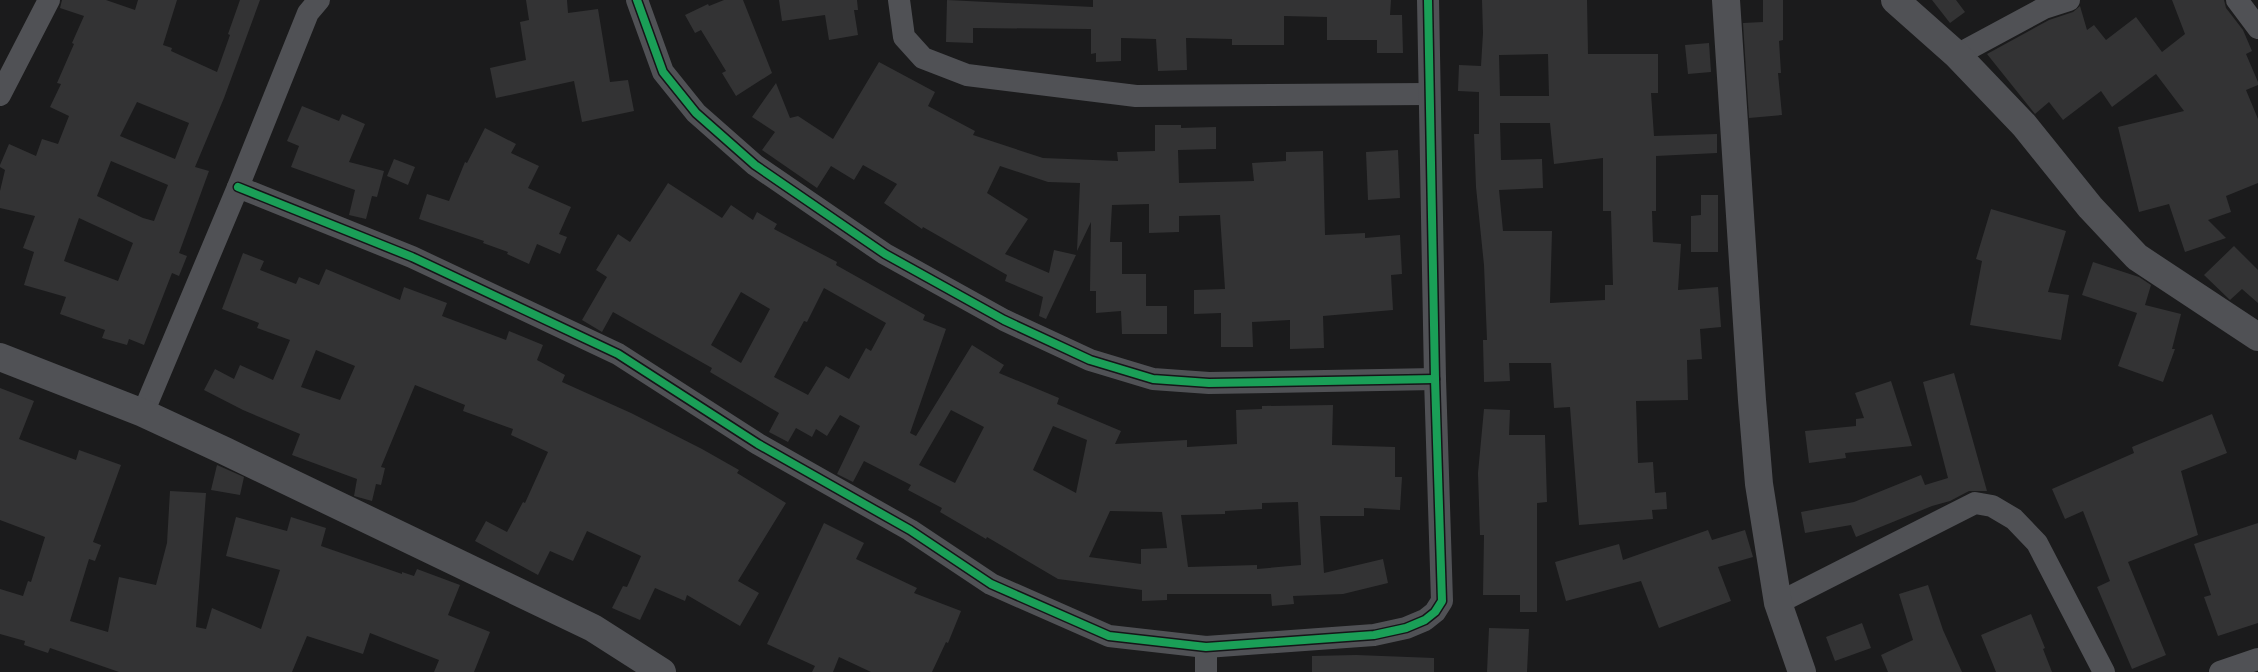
<svg xmlns="http://www.w3.org/2000/svg" width="2258" height="672" viewBox="0 0 2258 672" font-family="'Source Sans 3',sans-serif">
	<rect width="100%" height="100%" fill="#1b1b1c"/>
	<!-- building -->
	<g fill="#333334" fill-rule="evenodd">
		<path d="M62,0h44l29,10 3,-10h39l-14,45 9,3 -1,3 46,21 13,-37 -2,-1 12,-34h20l-36,98 -29,69 14,4 -30,82 8,3 -8,20 -7,-3 -28,72 -15,-6 -2,6 -25,-7 3,-8 -45,-16 6,-17 -42,-12 10,-33 -11,-4 12,-32 -35,-8v-17l5,-21 -5,-3v-2l9,-21 27,12 6,-17 16,5 11,-28 -19,-9 11,-23 -4,-1 17,-39 -2,-1 12,-27 -24,-8zM137,102l52,21 -14,36 -55,-23zM111,161l57,24 -14,36 -11,-3 -46,-22zM79,218l54,25 -15,38 -54,-20z"/>
		<path d="M526,0h41l1,13 30,-4 12,73 18,-2 6,31 -52,11 -8,-41 -78,17 -6,-30 36,-8 -6,-38 9,-2z"/>
		<path d="M724,0h19l29,73 -36,23 -14,-23 4,-2 -25,-41 -6,3 -10,-18 23,-11 1,2z"/>
		<path d="M779,0h78l1,10h-4l4,25 -29,5 -4,-25 -43,6z"/>
		<path d="M947,0l146,7v-7h298l-1,15h12l1,38h-26v-13h-50v-23l-43,-1v29h-52v-6l-46,-1 1,32 -29,1 -2,-32 -35,-1v23l-25,1v-9l-5,1v-25l-118,-1v15l-27,-1z"/>
		<path d="M1482,0h105l1,54h70v39h-7l3,43 63,-2v19l-61,3v55h-4l1,31 28,2 -3,46 40,-3 3,40 -21,2 2,30 -15,1 1,40 -52,1 2,62 15,-1 2,31 11,-1 1,17 -15,1 1,9 -74,6 -9,-118 -16,1 -3,-45h-42l1,18 -26,1 -1,-42h4l-3,-75 -8,-78 -2,-53h5v-42l-21,-1 1,-26 22,1 2,-33zM1548,54l1,42h-49l-1,-41zM1500,123h50l4,41 49,-6v53h8l2,74h-8v15l-55,3 2,-72h-49l-4,-41 44,-2 -1,-29 -41,1z"/>
		<path d="M1763,0h20v40l-4,1 2,32h-3l4,42 -33,3 -6,-95 20,-1z"/>
		<path d="M1932,0h24l9,12 -15,11z"/>
		<path d="M2172,0h52l2,8 17,22 9,21 -6,3 12,28v3l-12,5 12,29v64l-32,13 5,16 -23,8 18,18 -41,14 -16,-48 -30,8 -21,-85 66,-16 -28,-37 -44,33 -11,-16 -38,29 -14,-18 -14,12 -48,-60 62,-34 24,-8 7,-6 7,24 7,-5 12,15 30,-23 26,35 23,-18z"/>
		<path d="M1709,43l2,29 -23,2 -3,-29z"/>
		<path d="M879,62l56,30 -7,14 47,25 -2,4 70,23 75,3 -1,-9 38,-1v-26h26v3l35,-1v22l-38,1 1,33 75,-2 -2,-18 34,-2v-9l37,-1 2,84 40,-2v5l35,-3 2,39 -11,1 2,35 -70,6 1,32 -34,1v-29l-38,2 1,25h-32v-34l-27,1v-24l31,-1 -5,-74 -41,1v16l-30,1v-29l-37,1 -2,37h12v32h24v32h21v28h-45l-1,-23 -25,2v-22h-6l1,-69 -14,29 3,-68 -32,-1 -48,-16 -13,27 41,26 -23,35 44,19 5,-23 22,5 -30,64 -7,-3 4,-19 -38,-16 2,-6 -84,-48 -1,2 -38,-26 13,-19 -34,-19 -9,15 -23,-14 -14,22 -55,-38 13,-18 -23,-15 24,-34 14,35 8,-2 35,23z"/>
		<path d="M302,106l37,15 3,-7 23,10 -16,38 35,9 -7,26 -5,-1 -6,23 -17,-4 6,-25 -64,-23 8,-21 -12,-5z"/>
		<path d="M485,128l31,16 -5,9 28,13 -11,22 43,19 -12,27 8,3 -7,17 -23,-10 -8,20 -22,-10 1,-2 -25,-9 1,-2 -65,-22 8,-25 22,7 16,-39 2,1z"/>
		<path d="M1398,150l2,48 -32,2 -2,-48z"/>
		<path d="M394,159l21,8 -7,18 -21,-9z"/>
		<path d="M668,183l54,35 9,-13 22,15 4,-8 20,12 -3,5 63,33 -1,3 89,50 -2,5 23,9 -36,104 6,3 56,-91 32,20 -5,8 60,25 -2,6 64,27 -6,13 72,-4v7l50,-3 -1,-34 26,-1v-3l71,-1 -1,40 63,2v30h7l-2,33 -36,-2v8h-44l4,57 59,-14 5,24 -45,11 -50,2 1,8 -22,2 -1,-12h-104v6l-25,1v-11l-84,-11 -71,-42 -1,2 -46,-27 2,-4 -34,-18 3,-5 -47,-24 -11,21 -16,-8 23,-48 -20,-11 -13,21 -11,-7 -4,8 -16,-9 -8,14 -19,-10 10,-19 -69,-41 2,-4 -99,-56 -11,20 -20,-12 25,-43 -11,-7 22,-36 12,8zM824,288l62,35 -15,28 -5,-3 -17,31 -23,-13 -18,29 -34,-18 30,-56 3,1zM741,292l29,17 -29,54 -30,-18zM951,410l33,17 -29,56 -36,-18zM1053,426l34,14 -11,53 -43,-23zM1298,502l3,63 -44,4v-4l-69,2 -7,-52 44,-1v-3l37,-2v-6zM1110,511l52,1 5,36 -26,1v15l-52,-7z"/>
		<path d="M1701,195h17v57h-27v-36l10,-1z"/>
		<path d="M1991,209l75,22 -18,61 21,3 -8,45 -91,-15 12,-64 -6,-2z"/>
		<path d="M2234,246l24,24v33l-16,-14 -12,11 -26,-25z"/>
		<path d="M243,253l21,8 -4,9 36,14 3,-7 20,8 7,-16 74,31 4,-13 43,16 -5,13 64,24 3,-9 34,14 -6,15 28,15 -3,7 69,31 71,36 37,21 -2,3 49,30 -48,78 21,12 -19,33 -53,-31 -2,6 -30,-13 -15,32 -28,-12 11,-22 4,1 14,-31 -54,-25 -14,30 -23,-10 -12,24 -63,-34 11,-20 21,11 16,-30 2,1 23,-51 -37,-17 2,-6 -50,-18 2,-6 -50,-20 -34,82 4,1 -4,17 -5,-1 -4,17 -18,-5 3,-17 -65,-24 8,-21 -57,-24 -39,-20 11,-21 19,10 6,-14 33,15 17,-40 -33,-12 2,-5 -37,-14zM316,350l39,16 -15,34 -39,-13z"/>
		<path d="M2093,262l46,15 12,8 -6,20 36,9 -9,35h3l-12,33 -45,-16 19,-53 -55,-18z"/>
		<path d="M1954,373l33,118h-18l-19,10 -18,5 -76,31 -5,-12 -46,8 -4,-21 53,-10 67,-27 4,10 23,-7 -25,-96z"/>
		<path d="M1891,381l21,65 -67,7 1,5 -37,5 -4,-32 51,-5v-7l8,-1 -9,-25z"/>
		<path d="M0,388l34,13 -15,38 57,21 3,-10 42,15 -28,77 8,3 -6,16 -6,-2 -19,62 38,11 11,-55 37,8 11,-42 3,-52 36,2 -10,134 10,2 6,-21 49,21 19,-59 -54,-14 10,-39 51,14 4,-14 35,11 -5,18 81,28v-2l12,4 3,-7 43,16 -12,30 42,17 -16,40h-40l5,-12 -69,-27 -7,21 -56,-18 -15,36h-173l-69,-24 -2,5 -24,-8 1,-4 -25,-7v-45l23,7 5,-15 3,1 14,-45 -45,-17z"/>
		<path d="M1484,409l26,1 -1,25h36l2,67 -10,1v109h-17v-17h-37l1,-60h-4l-2,-62z"/>
		<path d="M2212,414l15,39 -46,18 17,64 -70,27 38,93 -34,14 -35,-82 13,-6 -27,-70 -18,8 -13,-30 82,-36 -2,-6z"/>
		<path d="M217,465l27,12 -4,18 -29,-5z"/>
		<path d="M824,523l40,20 -8,16 61,29 -3,5 47,18 -13,32 -2,-1 -14,30h-61l-32,-15 -6,15h-21l3,-6 -48,-22z"/>
		<path d="M2258,523v100l-40,13 -14,-39 7,-2 -17,-51z"/>
		<path d="M1708,530l4,10 33,-10 8,27 -35,10 13,34 -72,27 -18,-47 -75,20 -11,-39 64,-18 4,16z"/>
		<path d="M1928,585l15,45 19,42h-74l-7,-17 32,-15 -14,-46z"/>
		<path d="M2031,614l14,34 -2,1 9,23h-56l-15,-37z"/>
		<path d="M1862,623l9,25 -36,13 -9,-24z"/>
		<path d="M1489,628l40,1 -2,43h-40z"/>
		<path d="M1356,655l78,3v14h-122v-16z"/>
	</g>
	<g fill="none" stroke-linecap="round" stroke-linejoin="round">
		<!-- minor -->
		<g stroke="#505155" stroke-width="22">
			<path d="M637,0l26,72 33,41 59,52 130,89 119,66 86,40 63,19 56,4 226,-4"/>
			<path d="M899,0l5,37 19,21 44,17 169,21 293,-2"/>
			<path d="M2237,0l21,28"/>
			<path d="M1957,55l87,-47 25,-8"/>
			<path d="M0,95l49,-95"/>
			<path d="M238,187l174,70 206,97 140,90 152,86 81,54 118,52 97,11 168,-12 32,-7 19,-8 10,-8 7,-11 -7,-222 -7,-379"/>
			<path d="M143,413l95,-226 70,-174 11,-13"/>
			<path d="M1778,603l197,-100 17,3 22,13 23,24 67,129"/>
			<path d="M1206,672v-25"/>
			<path d="M2220,672l38,-13"/>
		</g>
		<!-- tertiary -->
		<g stroke="#505155" stroke-width="28">
			<path d="M1726,0l26,400 7,84 19,119 24,69"/>
			<path d="M1895,0l62,55 67,70 66,82 47,50 121,80"/>
			<path d="M0,357l143,56 82,38 368,177 69,44"/>
		</g>
		<!-- cycleway casing -->
		<g stroke="#151518" stroke-width="11">
			<g id="cycleway">
				<path d="M637,0l26,72 33,41 59,52 130,89 119,66 86,40 63,19 56,4 226,-4"/>
				<path d="M238,187l174,70 206,97 140,90 152,86 81,54 118,52 97,11 168,-12 32,-7 19,-8 10,-8 7,-11 -7,-222 -7,-379"/>
			</g>
		</g>
		<!-- cycleway -->
		<use href="#cycleway" stroke="#1a9f57" stroke-width="8"/>
	</g>
</svg>
